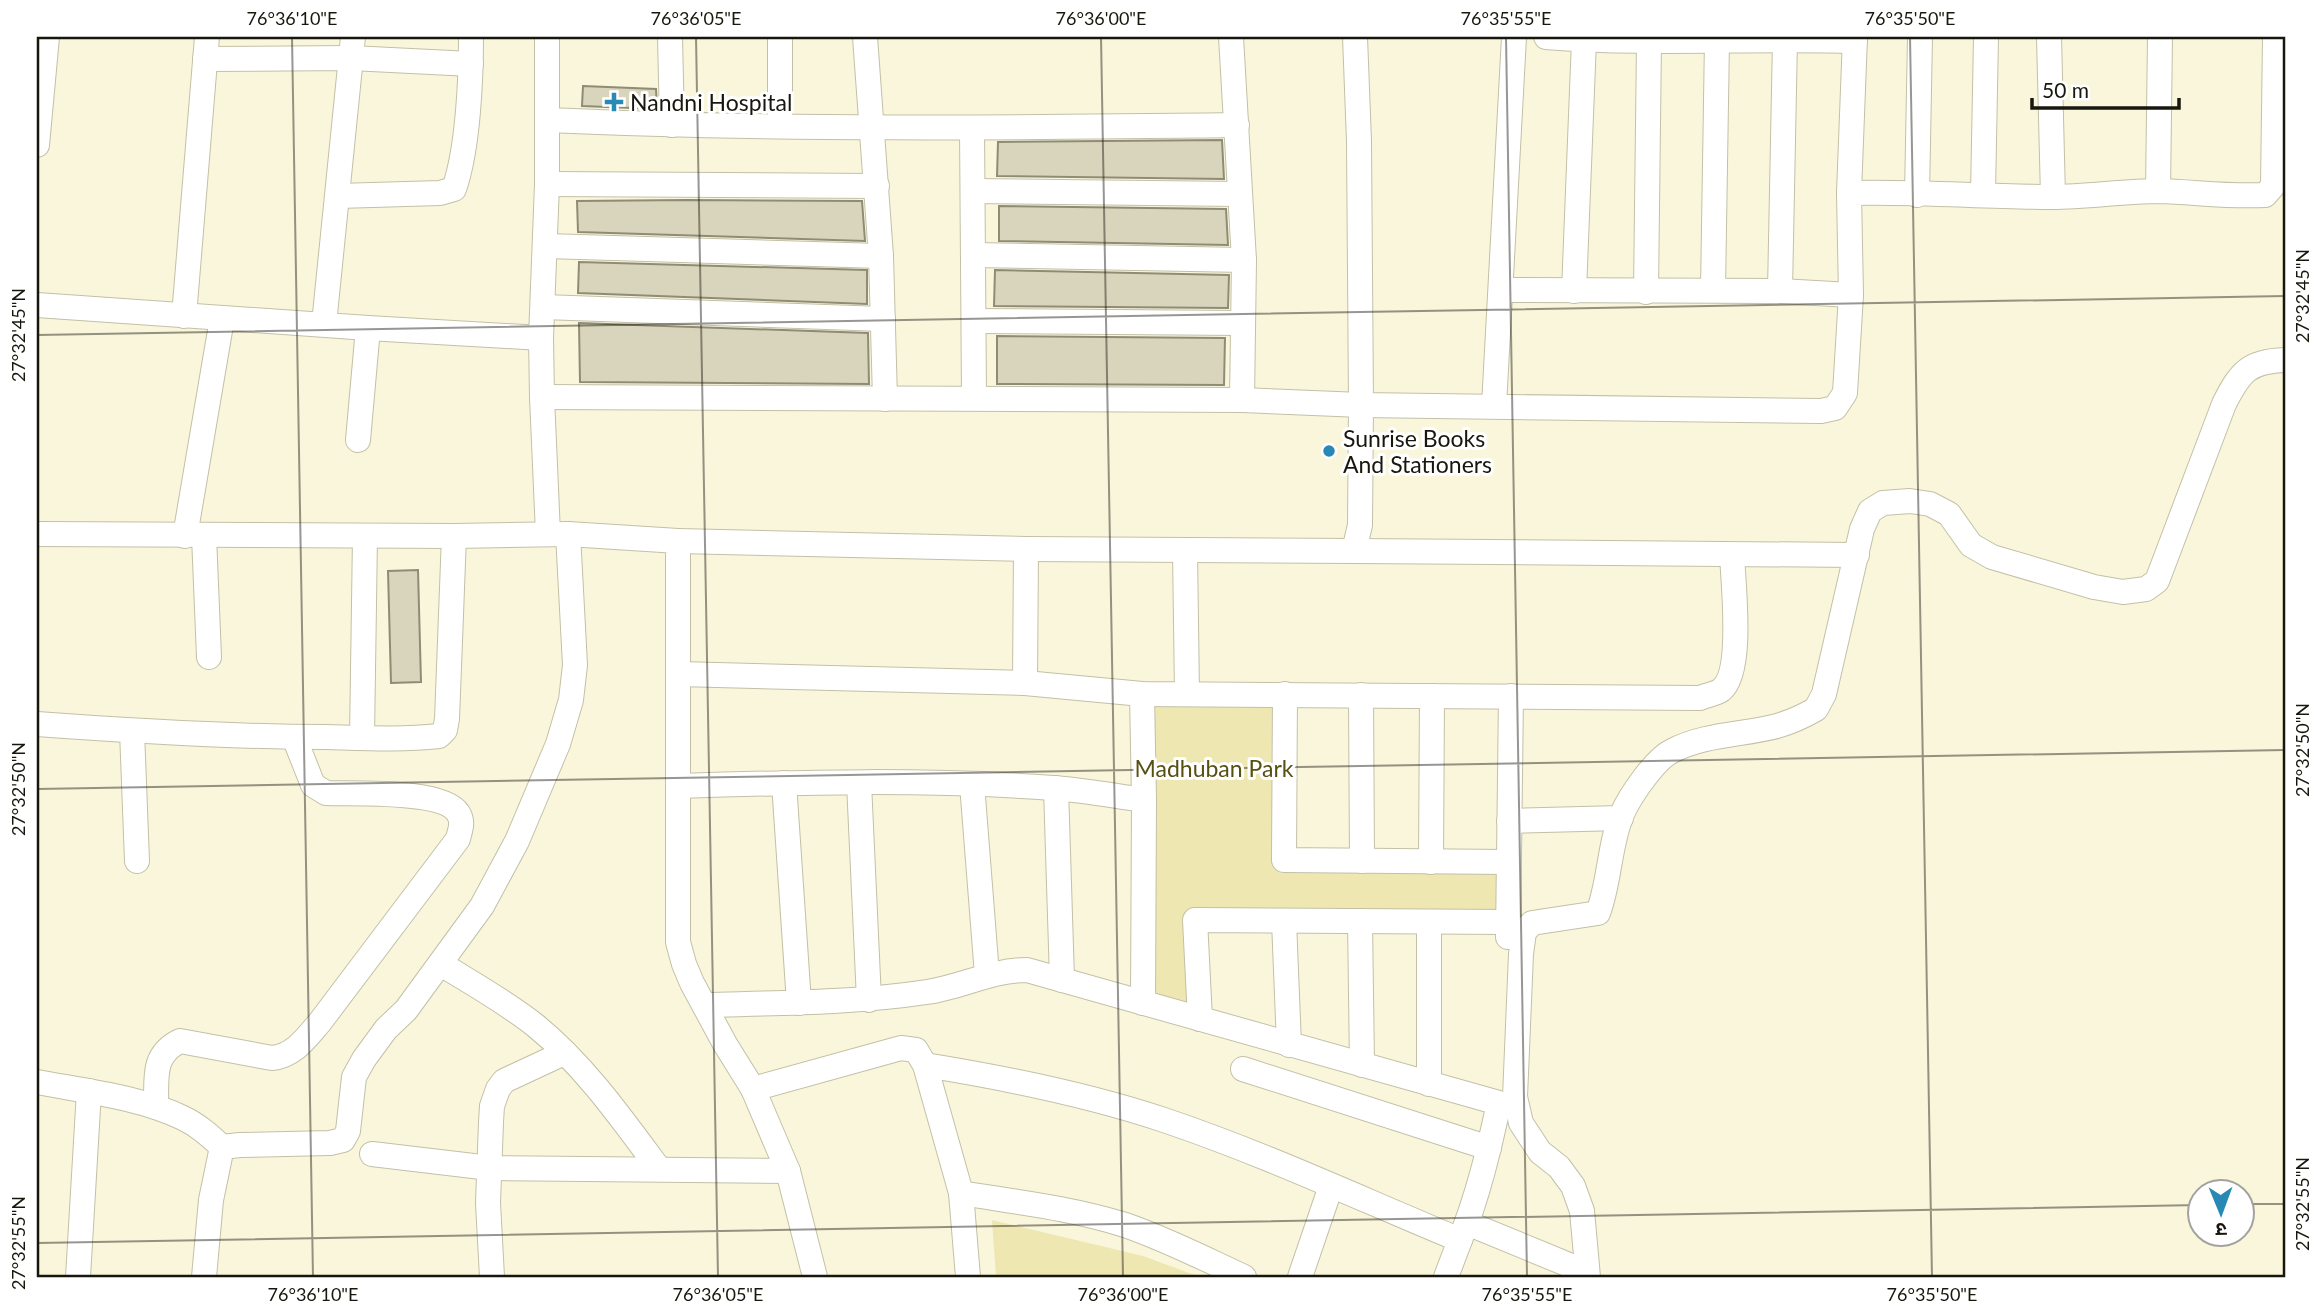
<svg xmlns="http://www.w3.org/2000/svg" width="2322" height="1314" viewBox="0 0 2322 1314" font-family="Lato,'Noto Sans Devanagari',sans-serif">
	<rect width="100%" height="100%" fill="#f9f6dc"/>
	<!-- green -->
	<g fill="#eee7b2">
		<path d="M1142,694h143l-1,166 225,2v60l-313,-2 4,99 -57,-16z"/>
		<path d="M992,1220l151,36 57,21h-204z"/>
	</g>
	<!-- building -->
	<g fill="#d8d5bc" stroke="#8f8c75" stroke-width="2">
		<path d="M583,86l73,3 1,20 -75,-3z"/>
		<path d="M1222,140l2,39 -227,-3 1,-34z"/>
		<path d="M687,200l175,1 3,40 -287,-9 -1,-31z"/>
		<path d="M999,206l227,3 2,36 -229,-4z"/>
		<path d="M579,262l288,8v34l-289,-11z"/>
		<path d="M995,270l234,5 -1,33 -234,-2z"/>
		<path d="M579,323l289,10 1,51 -289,-2z"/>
		<path d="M997,336l228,2 -1,47 -227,-1z"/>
		<path d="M418,570l3,112 -30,1 -3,-112z"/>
	</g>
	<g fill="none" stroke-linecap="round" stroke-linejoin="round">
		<!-- minor casing -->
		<g stroke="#c3c0a7" stroke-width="26">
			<g id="minor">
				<path d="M547,37v147l-6,154 1,59 6,137"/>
				<path d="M670,37l2,88"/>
				<path d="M780,37v89"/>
				<path d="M865,37l16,219 4,143"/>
				<path d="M1231,37l13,223 -2,140"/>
				<path d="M1546,37c102,8 206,1 309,4"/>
				<path d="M2049,37l4,160"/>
				<path d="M205,59l146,-1 120,6"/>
				<path d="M547,120c230,10 460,8 690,5"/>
				<path d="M972,128l2,269"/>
				<path d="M37,145l10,-108"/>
				<path d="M547,184l330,2"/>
				<path d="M973,191l267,3"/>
				<path d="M2158,191l2,-154"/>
				<path d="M1849,193l6,-156"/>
				<path d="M1983,194l3,-157"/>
				<path d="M1917,195l3,-158"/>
				<path d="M338,196l102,-3 14,-4c14,-40 17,-109 17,-152"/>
				<path d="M546,246l335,10"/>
				<path d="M973,255l271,5"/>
				<path d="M1501,290l279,1 71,4"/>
				<path d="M1713,290l4,-250"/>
				<path d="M1574,291l10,-251"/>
				<path d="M1780,291l5,-252"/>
				<path d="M1646,292l3,-251"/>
				<path d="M37,305l331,23 173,10"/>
				<path d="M543,307l340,12"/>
				<path d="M184,316l23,-279"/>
				<path d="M975,321l268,2"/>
				<path d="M324,324l29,-287"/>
				<path d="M542,397l700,3 119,5 460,6 14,-3 10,-15 6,-98 -2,-102c68,-2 135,4 203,4 36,0 71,-6 107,-6 36,1 70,6 106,4l8,-9 2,-149"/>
				<path d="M1494,406l20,-369"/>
				<path d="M358,440l10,-112"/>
				<path d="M37,534l417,2 114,-2 110,7v401l6,22 8,19 33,61 28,45 35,82 27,106"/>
				<path d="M185,536l37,-217"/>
				<path d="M204,536l5,121"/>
				<path d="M678,541l348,8 328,2 6,-26 1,-120 -2,-264 -4,-104"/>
				<path d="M1185,550l2,144"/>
				<path d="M1354,551l503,4"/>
				<path d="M679,674l346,9 117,11 558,4c6,-3 16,-4 21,-8 23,-17 12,-108 11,-135"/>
				<path d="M1025,683l1,-134"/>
				<path d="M1142,694l2,106"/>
				<path d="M1285,694l-1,166 225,2"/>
				<path d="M1361,695l1,166"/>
				<path d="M37,724c96,7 193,13 290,13 37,1 75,3 112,-1l6,-6 2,-11 7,-183"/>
				<path d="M132,731l5,130"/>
				<path d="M362,738l3,-202"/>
				<path d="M784,783l15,220"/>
				<path d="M859,783l10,217"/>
				<path d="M972,784l15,191"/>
				<path d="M678,786c125,-4 251,-7 375,2 31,2 61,8 91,12l-1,203"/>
				<path d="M1056,788l6,192"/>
				<path d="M1509,821l112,-3"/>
				<path d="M1431,862l1,-166"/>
				<path d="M1284,921l5,124"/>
				<path d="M1360,921l2,144"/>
				<path d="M1508,937l3,-241"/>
				<path d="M441,964c32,20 65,38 95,62 48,39 86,93 123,143"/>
				<path d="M705,1005c74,-2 149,-2 222,-13 35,-5 64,-22 100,-22l472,133c-10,46 -21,93 -39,137"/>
				<path d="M1200,1019l-5,-99 314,2"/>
				<path d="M925,1065c81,13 161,29 239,55 101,34 197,79 296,120l-14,37"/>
				<path d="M1243,1069l246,79"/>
				<path d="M37,1082c47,9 103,15 146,36 15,7 27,18 39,29"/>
				<path d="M1429,1084v-162"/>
				<path d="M753,1089l148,-41 15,2 9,15 36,128 7,84"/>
				<path d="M156,1107c1,-28 -5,-52 24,-66l92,17c22,-2 34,-20 48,-36l138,-183c2,-9 6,-17 0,-26 -15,-24 -105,-19 -132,-20l-13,-8 -19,-48"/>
				<path d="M372,1154l118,14 298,3"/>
				<path d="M961,1193c54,9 111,15 164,32 41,14 80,34 119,52"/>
				<path d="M1467,1223l102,42"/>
				<path d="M78,1277l11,-186"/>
				<path d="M204,1277l7,-77 11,-53 18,-2 90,-2 13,-3 5,-9 6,-54 10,-18 22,-30 20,-19 76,-104 35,-65 41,-97 13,-44 4,-35 -7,-131"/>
				<path d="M492,1277l-4,-74 3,-81 1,-16 6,-17 6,-8 60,-28"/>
				<path d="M1300,1277l31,-91"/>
				<path d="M1588,1277l-6,-66 -9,-25 -14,-19 -19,-15 -19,-29 -6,-26 6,-143 3,-22 8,-9 66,-10c12,-32 11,-68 24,-99 8,-18 33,-55 50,-63 32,-17 71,-16 105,-25 14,-4 27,-10 39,-17l8,-15 38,-165 8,-18 13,-8 27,-2 20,3 19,10 22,31 21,12 102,30 29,5 23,-3 11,-8 67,-177c16,-32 25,-43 61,-44"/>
			</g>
		</g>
		<!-- minor -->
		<use href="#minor" stroke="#fff" stroke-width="24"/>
	</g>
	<!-- ticks -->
	<path fill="none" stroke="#18170e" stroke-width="2" stroke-opacity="0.45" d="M292,37l21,1240M696,37l22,1240M1101,37l22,1240M1506,37l21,1240M1910,37l22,1240M37,335l2248,-39M37,789l2248,-39M2242,1204h43M37,1243l2163,-38"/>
	<!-- markers -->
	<g fill="#2789b4" stroke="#fff" stroke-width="2.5">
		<path d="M610.5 91.5h7v7h7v7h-7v7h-7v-7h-7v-7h7z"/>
		<circle cx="1329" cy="451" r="7"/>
	</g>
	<g text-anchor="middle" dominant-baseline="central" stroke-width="6" stroke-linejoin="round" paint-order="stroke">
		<!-- poi labels -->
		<g font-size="23" fill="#18170e" stroke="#fff" text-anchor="start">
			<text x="630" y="102">Nandni Hospital</text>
			<text x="1343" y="438">Sunrise Books<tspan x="1343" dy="26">And Stationers</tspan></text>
		</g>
		<!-- park labels -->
		<g font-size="23" fill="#585011" stroke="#fff">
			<text x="1214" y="768">Madhuban Park</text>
		</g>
	</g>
	<!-- border -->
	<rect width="2322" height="1314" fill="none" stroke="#ffffff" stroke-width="77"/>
	<!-- north arrow -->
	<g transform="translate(2221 1213) rotate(179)"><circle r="33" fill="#ffffff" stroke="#a3a29f" stroke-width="2"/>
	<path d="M0-5L12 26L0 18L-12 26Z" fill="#2789b4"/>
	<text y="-10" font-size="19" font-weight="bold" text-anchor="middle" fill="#18170e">उ</text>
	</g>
	<!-- scale -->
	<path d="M2032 98v10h147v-10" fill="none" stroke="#18170e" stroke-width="3.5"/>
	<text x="2042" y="98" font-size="21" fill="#18170e" stroke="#ffffff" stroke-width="5" paint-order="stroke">50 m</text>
	<rect x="38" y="38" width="2246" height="1238" fill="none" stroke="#18170e" stroke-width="2.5"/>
	<g font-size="18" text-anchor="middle" fill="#18170e">
		<text x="292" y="25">76°36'10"E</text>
		<text x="696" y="25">76°36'05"E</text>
		<text x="1101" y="25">76°36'00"E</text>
		<text x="1506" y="25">76°35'55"E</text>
		<text x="1910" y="25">76°35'50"E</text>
		<text transform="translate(2303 296) rotate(-90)" y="6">27°32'45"N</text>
		<text transform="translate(19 335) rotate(-90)" y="6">27°32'45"N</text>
		<text transform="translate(2303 750) rotate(-90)" y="6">27°32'50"N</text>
		<text transform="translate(19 789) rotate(-90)" y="6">27°32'50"N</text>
		<text transform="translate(2303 1204) rotate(-90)" y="6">27°32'55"N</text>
		<text transform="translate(19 1243) rotate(-90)" y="6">27°32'55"N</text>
		<text x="313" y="1301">76°36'10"E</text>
		<text x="718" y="1301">76°36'05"E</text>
		<text x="1123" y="1301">76°36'00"E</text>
		<text x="1527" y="1301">76°35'55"E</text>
		<text x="1932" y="1301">76°35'50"E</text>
	</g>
</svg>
